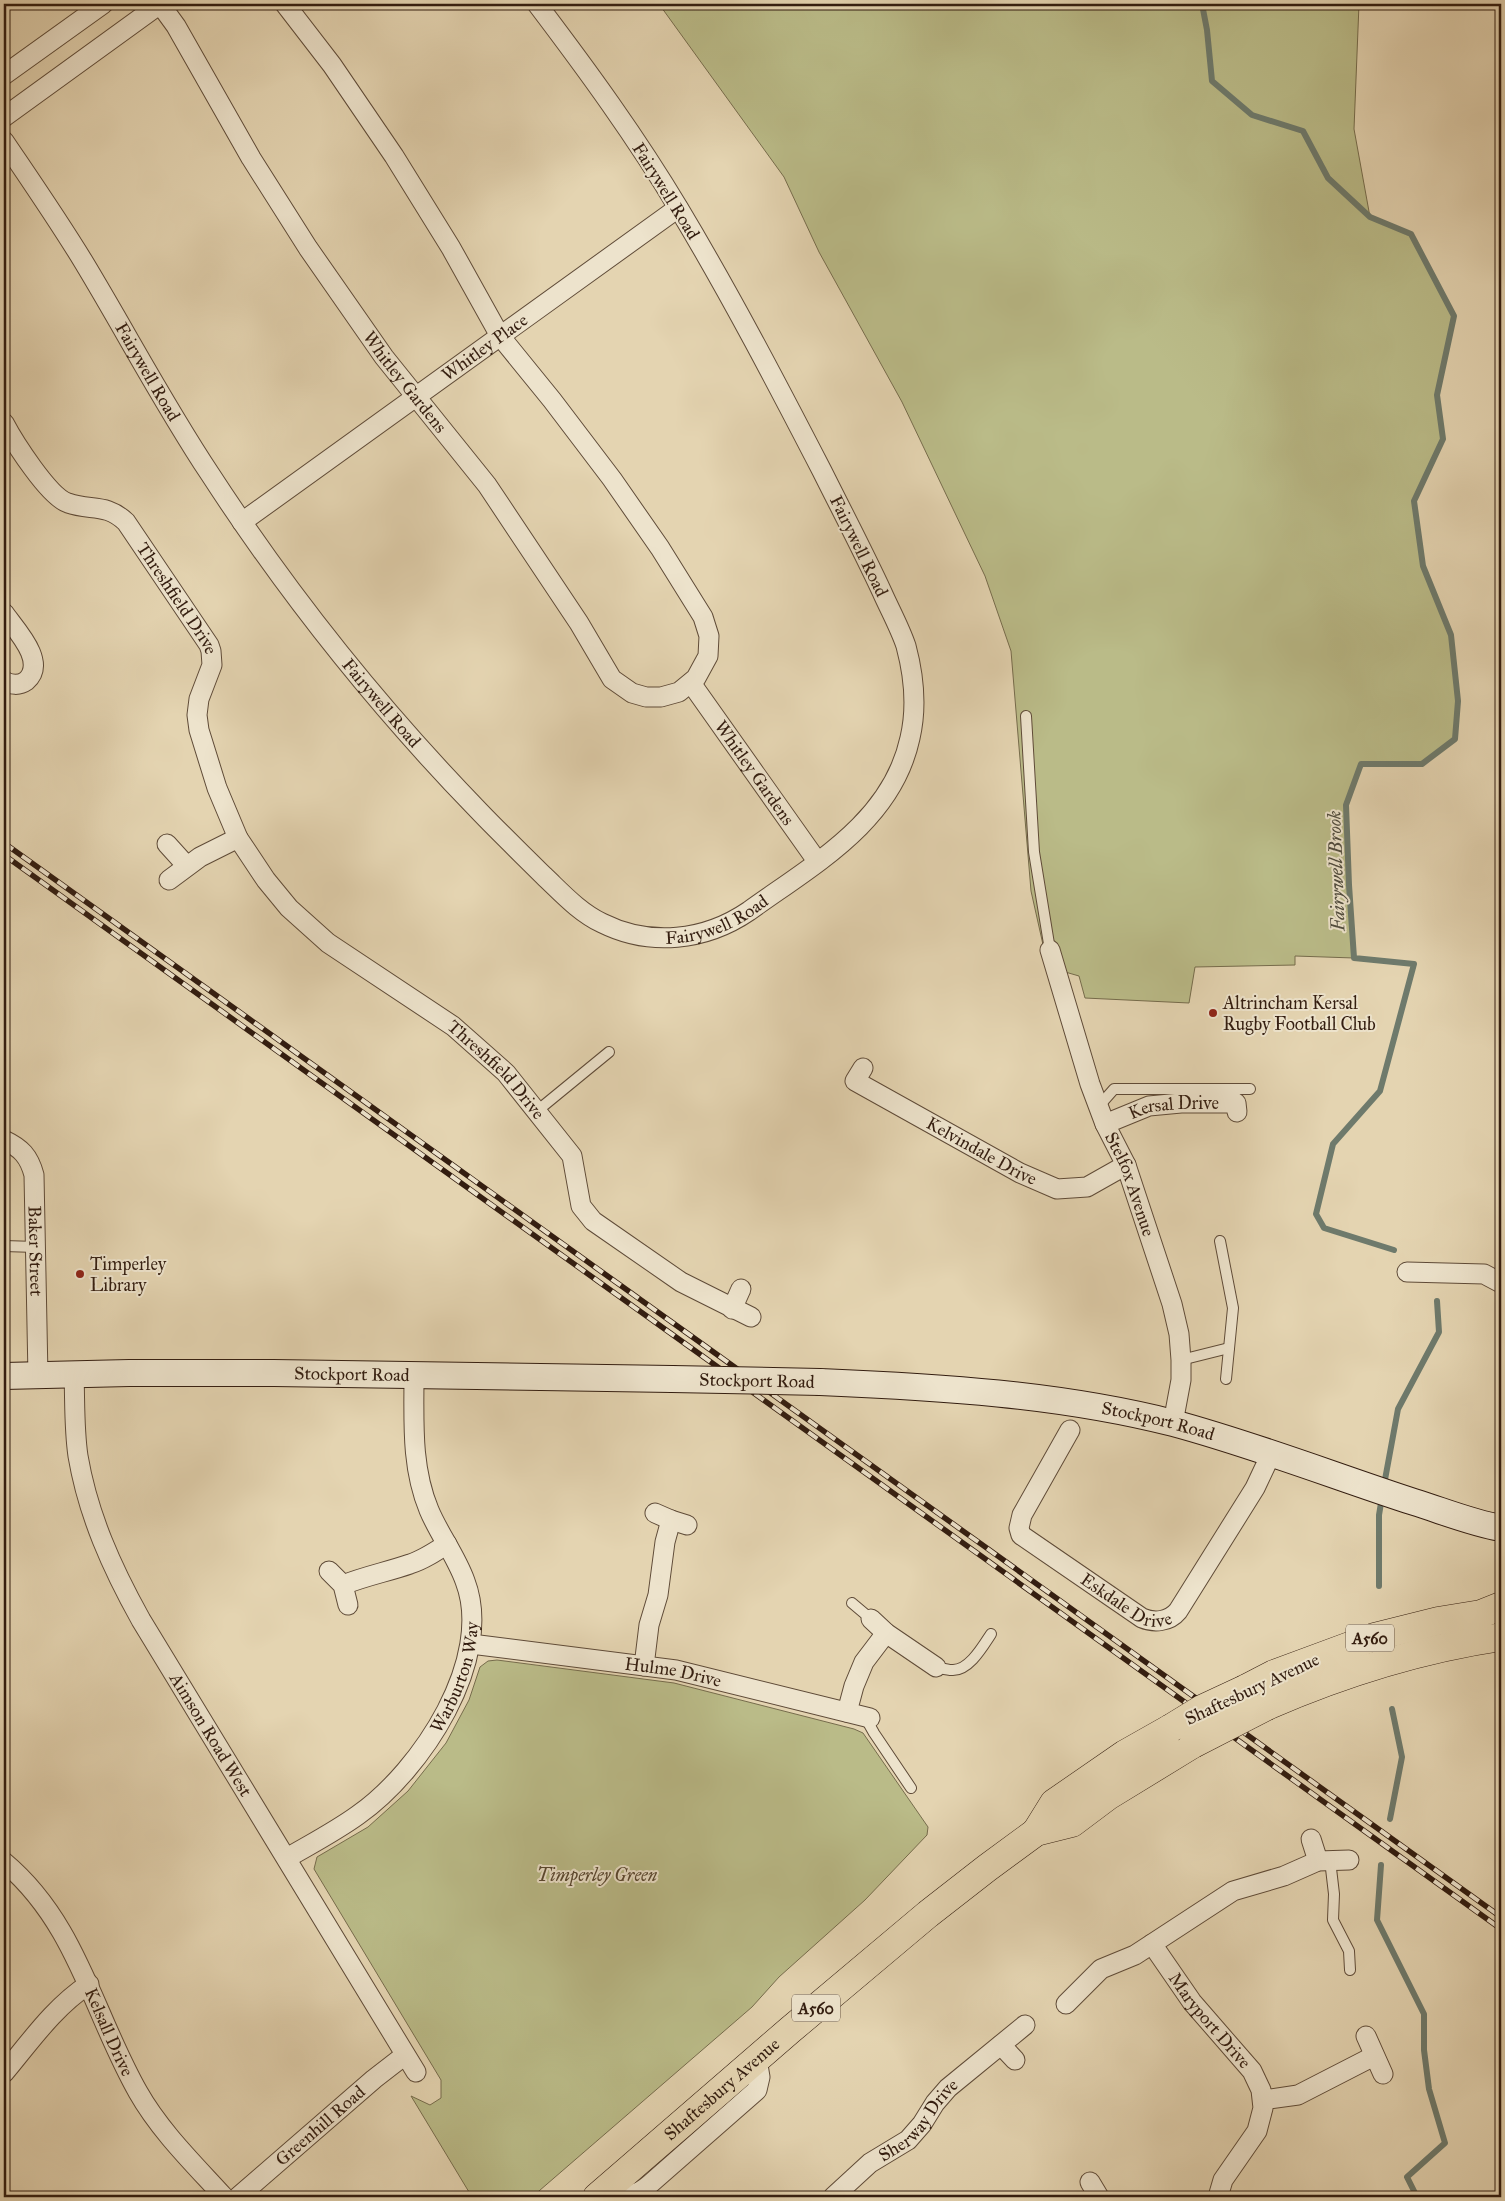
<svg xmlns="http://www.w3.org/2000/svg" width="1505" height="2201" viewBox="0 0 1505 2201" font-family="'IM FELL Great Primer',serif">
	<rect width="100%" height="100%" fill="#e4d4b1"/>
	<filter id="stains"><feTurbulence type="fractalNoise" baseFrequency=".004" numOctaves="4"/><feColorMatrix values="0 0 0 0 .2 0 0 0 0 .09 0 0 0 0 .02 0 0 0 .5 -.17"/></filter>
	<radialGradient id="worn" r=".72"><stop offset=".6" stop-color="#630" stop-opacity="0"/><stop offset="1" stop-color="#630" stop-opacity=".3"/></radialGradient>
	<!-- green -->
	<g fill="#babb88" stroke="#766c4c">
		<path d="M659,4h700l-5,125 16,88 41,17 43,82 -17,79 6,44 -29,62 9,65 28,69 7,66 -3,38 -33,25h-61l-15,41 3,80 5,73 -59,-2v9l-100,2 -6,36 -104,-5 -6,-22 -31,-9 -17,-76 -20,-240 -26,-75 -83,-174 -83,-150 -35,-75z"/>
		<path d="M497,1660l177,23 180,46 9,4 65,94 -1,8 -62,65 -86,77 -27,30 -220,190h-60l-61,-101 19,9 11,-7v-18l-127,-211 3,-12 51,-30 40,-36 38,-48 23,-43 11,-33 8,-6z"/>
	</g>
	<g fill="none" stroke-linecap="round" stroke-linejoin="round">
		<!-- stream -->
		<g stroke="#6e7a6c" stroke-width="6">
			<path d="M1202,4l5,26 5,51 40,34 51,16 25,47 42,39 41,17 43,82 -17,79 6,44 -29,62 9,65 28,69 7,66 -3,38 -33,25h-61l-15,41 3,80 5,73 60,6 -34,127 -47,53 -17,70 8,14 70,22"/>
			<path d="M1384,1485l14,-76 41,-77 -2,-31"/>
			<path d="M1379,1586v-71l3,-18"/>
			<path d="M1390,1819l12,-62 -10,-48"/>
			<path d="M1381,1865l-4,55 47,94v36l5,39 16,54 -38,34 10,20"/>
		</g>
		<!-- lane casing -->
		<g stroke="#5f4b38" stroke-width="12">
			<g id="lane">
				<path d="M1026,716l8,136 16,98"/>
				<path d="M1099,1106l15,-17h136"/>
				<path d="M537,1111l72,-59"/>
				<path d="M1220,1241l13,67 -7,71"/>
				<path d="M4,1246l32,1"/>
				<path d="M1181,1360l48,-12"/>
				<path d="M852,1603l19,16"/>
				<path d="M936,1667c5,1 11,3 16,3 17,1 31,-24 39,-36"/>
				<path d="M865,1717l9,16 37,55"/>
				<path d="M1330,1860l4,34 -1,26 16,31 1,19"/>
			</g>
		</g>
		<!-- street casing -->
		<g stroke="#5f4b38" stroke-width="21">
			<g id="street">
				<path id="s1" d="M160,4l16,22 75,132 57,90 76,109 103,128 92,138 33,56 20,14 14,4h15l18,-5 17,-14 12,-22 1,-20 -6,-19 -43,-69 -48,-69 -60,-79 -52,-64 -49,-88 -57,-92 -62,-91 -47,-61"/>
				<path d="M4,75l99,-71"/>
				<path d="M4,117l156,-113"/>
				<path id="s2" d="M4,141c27,40 54,79 79,120 43,71 81,144 127,213 78,120 169,234 269,337 21,22 43,43 65,65 18,17 35,36 58,47 48,24 103,18 147,-12 65,-47 143,-89 161,-173 7,-30 4,-62 -4,-92 -6,-18 -16,-36 -24,-54 -19,-41 -40,-81 -60,-121 -46,-89 -92,-177 -143,-262 -43,-72 -92,-139 -142,-205"/>
				<path id="s3" d="M4,423c10,19 45,74 64,80 23,8 38,0 58,19l83,123 2,6 1,14 -13,34 -2,16 2,15 18,58 21,50 28,42 23,28 39,35 125,83 53,47 66,83 9,50 12,15 88,61 70,35"/>
				<path id="s4" d="M242,522l436,-314"/>
				<path d="M4,613c11,16 44,49 22,68 -7,5 -15,4 -22,0"/>
				<path id="s5" d="M691,683l126,178"/>
				<path d="M167,844l19,21"/>
				<path d="M169,880l31,-23 38,-19"/>
				<path id="s6" d="M1050,950l40,134 15,40 21,41 46,139 7,30 2,26v20l-8,43"/>
				<path id="s7" d="M863,1068l-8,13 165,92 37,16 30,-2 39,-22"/>
				<path id="s8" d="M1105,1124l44,-18 32,-3h55l1,9"/>
				<path id="s9" d="M4,1140c17,8 25,16 30,35l4,201"/>
				<path d="M1407,1272l77,2 17,9"/>
				<path d="M732,1309l9,-20"/>
				<path id="s10" d="M74,1375c1,26 0,54 4,81 10,59 34,112 63,164l275,452"/>
				<path id="s11" d="M1070,1430l-48,85 -3,13 2,7 121,83c12,5 27,4 36,-7l77,-123 16,-34"/>
				<path d="M655,1513l16,7 16,5"/>
				<path d="M329,1571l14,14 5,20"/>
				<path d="M343,1585c22,-9 44,-13 67,-21 13,-4 25,-12 37,-20"/>
				<path d="M871,1619l15,14 50,34"/>
				<path id="s12" d="M471,1644l205,26 194,48"/>
				<path d="M644,1666l5,-41 9,-30 7,-53 6,-22"/>
				<path d="M847,1712l7,-26 10,-24 22,-29"/>
				<path d="M1311,1839l7,22"/>
				<path id="s13" d="M287,1858c24,-14 49,-27 71,-43 63,-44 137,-156 107,-234 -9,-25 -26,-47 -36,-71 -18,-43 -15,-89 -15,-135"/>
				<path id="s14" d="M4,1862c73,61 89,151 134,230 22,39 56,72 86,105"/>
				<path id="s15" d="M1152,1944l40,58 60,69 9,19 2,18 -6,23 -34,49 -5,17"/>
				<path d="M1066,2004l35,-35 34,-14 98,-64 51,-15 34,-15 31,-1"/>
				<path d="M1366,2036l17,38"/>
				<path d="M1001,2045l14,15"/>
				<path d="M4,2073c26,-31 50,-66 85,-89"/>
				<path d="M1263,2100l35,-5 76,-39"/>
				<path d="M1090,2182l9,15"/>
				<path d="M603,2192c21,3 30,7 47,-8l107,-94 3,-13 -3,-18"/>
				<path id="s16" d="M238,2197l136,-118 31,-24"/>
				<path id="s17" d="M833,2197l37,-34 38,-23 14,-16 13,-21 13,-15 77,-63"/>
			</g>
		</g>
		<!-- secondary casing -->
		<g stroke="#331d10" stroke-width="28">
			<g id="secondary">
				<path id="s18" d="M4,1376l125,-3h145l398,6"/>
				<path id="s19" d="M820,1382c118,5 239,12 353,41 82,22 161,53 241,79 29,9 58,21 87,26"/>
			</g>
		</g>
		<!-- highway casing -->
		<g stroke="#331d10" stroke-width="29">
			<g id="highway">
				<path d="M1245,1689l29,-15 100,-37 64,-16 43,-7 20,-8"/>
				<path d="M1267,1706c76,-33 153,-57 234,-69"/>
				<path d="M1036,1832l18,-29 71,-49 46,-26"/>
				<path id="s20" d="M597,2197l193,-167 138,-116 59,-46 49,-36 36,-9 36,-27 85,-52"/>
			</g>
		</g>
		<!-- lane -->
		<use href="#lane" stroke="#ede3cc" stroke-width="10"/>
		<!-- street -->
		<use href="#street" stroke="#ede3cc" stroke-width="19"/>
		<!-- secondary -->
		<use href="#secondary" stroke="#ede3cc" stroke-width="26"/>
		<!-- highway -->
		<use href="#highway" stroke="#e4d4b1" stroke-width="28"/>
		<!-- rail casing -->
		<g stroke="#331d10" stroke-width="5.5">
			<g id="rail">
				<path d="M4,843l1497,1074"/>
				<path d="M4,855l1497,1074"/>
			</g>
		</g>
		<!-- rail -->
		<use href="#rail" stroke="#ede3cc" stroke-width="4" stroke-dasharray="11" stroke-linecap="butt"/>
		<!-- secondary-bridge casing -->
		<g stroke="#331d10" stroke-width="28" stroke-linecap="butt">
			<g id="secondary-bridge">
				<path id="s21" d="M672,1379l148,3"/>
			</g>
		</g>
		<!-- highway-bridge casing -->
		<g stroke="#331d10" stroke-width="29" stroke-linecap="butt">
			<g id="highway-bridge">
				<path d="M1171,1728l31,-19 43,-20"/>
				<path d="M1193,1744l74,-38"/>
			</g>
		</g>
		<!-- secondary-bridge -->
		<use href="#secondary-bridge" stroke="#ede3cc" stroke-width="26"/>
		<!-- highway-bridge -->
		<use href="#highway-bridge" stroke="#e4d4b1" stroke-width="28"/>
	</g>
	<!-- markers -->
	<g fill="#8f2418" stroke="#ede3cc" stroke-width="2">
		<circle cx="1213" cy="1013" r="5"/>
		<circle cx="80" cy="1274" r="5"/>
	</g>
	<g text-anchor="middle" dominant-baseline="central" stroke-width="4" stroke-linejoin="round" paint-order="stroke">
		<!-- shield labels -->
		<g fill="#ede3cc" stroke="#6b5848" stroke-width="1">
			<rect x="1346" y="1624.5" width="48" height="27" rx="4"/>
			<rect x="792" y="1994.5" width="48" height="27" rx="4"/>
		</g>
		<g font-size="16" font-weight="bold" fill="#331d10">
			<text x="1370" y="1638">A560</text>
			<text x="816" y="2008">A560</text>
		</g>
		<!-- street labels -->
		<g font-size="18" fill="#331d10" stroke="#ede3cc">
			<text transform="translate(666 191) rotate(58)">Fairywell Road</text>
			<text stroke="none"><textPath href="#s4" startOffset="299">Whitley Place</textPath></text>
			<text stroke="none"><textPath href="#s2" startOffset="272">Fairywell Road</textPath></text>
			<text stroke="none"><textPath href="#s1" startOffset="451">Whitley Gardens</textPath></text>
			<text transform="translate(859 546) rotate(64)">Fairywell Road</text>
			<text stroke="none"><textPath href="#s3" startOffset="258">Threshfield Drive</textPath></text>
			<text stroke="none"><textPath href="#s2" startOffset="678">Fairywell Road</textPath></text>
			<text stroke="none"><textPath href="#s5" startOffset="110">Whitley Gardens</textPath></text>
			<text stroke="none"><textPath href="#s2" startOffset="1111">Fairywell Road</textPath></text>
			<text stroke="none"><textPath href="#s3" startOffset="868">Threshfield Drive</textPath></text>
			<text stroke="none"><textPath href="#s8" startOffset="72">Kersal Drive</textPath></text>
			<text stroke="none"><textPath href="#s7" startOffset="160">Kelvindale Drive</textPath></text>
			<text stroke="none"><textPath href="#s6" startOffset="248">Stelfox Avenue</textPath></text>
			<text stroke="none"><textPath href="#s9" startOffset="124">Baker Street</textPath></text>
			<text stroke="none"><textPath href="#s18" startOffset="348">Stockport Road</textPath></text>
			<text stroke="none"><textPath href="#s21" startOffset="85">Stockport Road</textPath></text>
			<text stroke="none"><textPath href="#s19" startOffset="341">Stockport Road</textPath></text>
			<text stroke="none"><textPath href="#s11" startOffset="244">Eskdale Drive</textPath></text>
			<text stroke="none"><textPath href="#s12" startOffset="204">Hulme Drive</textPath></text>
			<text stroke="none"><textPath href="#s13" startOffset="256">Warburton Way</textPath></text>
			<text transform="translate(1252 1689) rotate(-25)">Shaftesbury Avenue</text>
			<text stroke="none"><textPath href="#s10" startOffset="392">Aimson Road West</textPath></text>
			<text stroke="none"><textPath href="#s15" startOffset="96">Maryport Drive</textPath></text>
			<text stroke="none"><textPath href="#s14" startOffset="202">Kelsall Drive</textPath></text>
			<text stroke="none"><textPath href="#s20" startOffset="165">Shaftesbury Avenue</textPath></text>
			<text stroke="none"><textPath href="#s17" startOffset="116">Sherway Drive</textPath></text>
			<text stroke="none"><textPath href="#s16" startOffset="109">Greenhill Road</textPath></text>
		</g>
		<!-- poi labels -->
		<g font-size="18" fill="#331d10" stroke="#ede3cc" text-anchor="start">
			<text x="1223" y="1003">Altrincham Kersal<tspan x="1223" dy="21">Rugby Football Club</tspan></text>
			<text x="90" y="1264">Timperley<tspan x="90" dy="21">Library</tspan></text>
		</g>
		<!-- park labels -->
		<g font-size="18" font-style="italic" fill="#55442e" stroke="#ede3cc">
			<text x="597" y="1875">Timperley Green</text>
		</g>
		<!-- water labels -->
		<g font-size="19" font-style="italic" fill="#504c3e" stroke="#ede3cc">
			<text transform="translate(1336 871) rotate(-92)">Fairywell Brook</text>
		</g>
	</g>
	<!-- margin -->
	<rect width="1505" height="2201" fill="none" stroke="#e4d4b1" stroke-width="20"/>
	<rect x="5" y="5" width="1495" height="2191" fill="none" stroke="#331d10" stroke-width="2.5"/>
	<rect x="10" y="10" width="1485" height="2181" fill="none" stroke="#331d10"/>
	<rect width="100%" height="100%" filter="url(#stains)"/>
	<rect width="100%" height="100%" fill="url(#worn)"/>
</svg>
